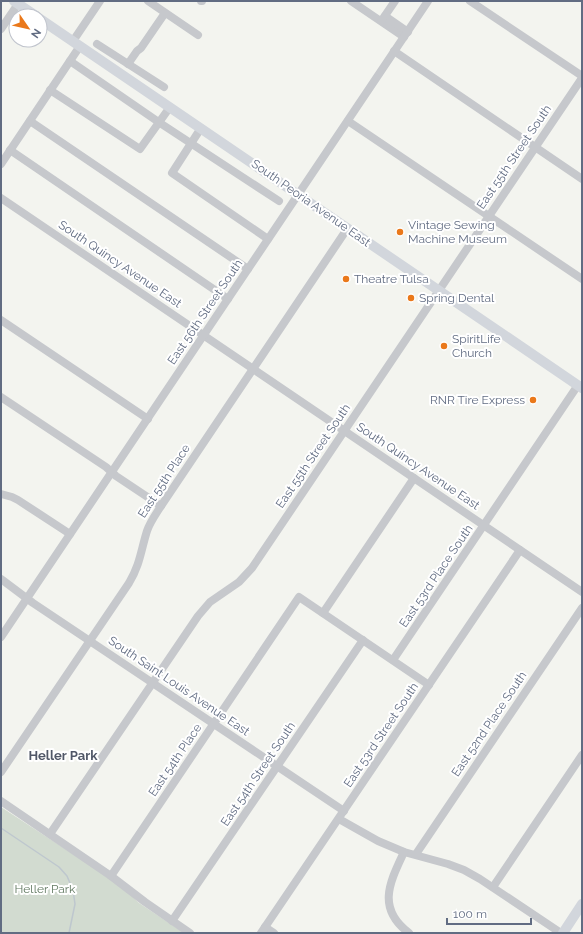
<svg xmlns="http://www.w3.org/2000/svg" width="583" height="934" viewBox="0 0 583 934" font-family="Raleway,sans-serif">
	<rect width="100%" height="100%" fill="#f3f4ef"/>
	<!-- green -->
	<path fill="#d2dbd0" d="M1,807l119,78 19,18 45,30h-183z"/>
	<g fill="none" stroke-linecap="round" stroke-linejoin="round">
		<!-- stream -->
		<path stroke="#bec7ce" stroke-width="1.5" d="M1,828l58,39 8,9 6,14 2,14 -6,29"/>
		<!-- minor -->
		<g stroke="#c6c8cc" stroke-width="8">
			<path d="M148,1l50,34"/>
			<path d="M201,1h1"/>
			<path d="M351,1l53,36"/>
			<path d="M470,1l112,75"/>
			<path d="M385,16l23,16"/>
			<path d="M382,20l13,-19"/>
			<path d="M1,29l19,-28"/>
			<path d="M73,41l27,-40"/>
			<path d="M97,44l67,43"/>
			<path d="M394,51l188,128"/>
			<path d="M70,61l90,62 119,78"/>
			<path d="M128,64l9,-13 4,-3 24,-35"/>
			<path d="M50,90l90,59 30,-42"/>
			<path d="M30,121l218,148"/>
			<path d="M348,121l234,158"/>
			<path d="M201,128l-29,45 96,66"/>
			<path d="M10,150l218,149"/>
			<path d="M1,164l79,-118"/>
			<path d="M1,198l581,394"/>
			<path d="M1,320l147,99"/>
			<path d="M1,397l105,70 10,9 45,30"/>
			<path d="M1,494l11,3 6,3 52,34"/>
			<path d="M1,579l32,24 311,208"/>
			<path d="M323,613l91,-135"/>
			<path d="M1,637l427,-636"/>
			<path d="M393,660l185,-275"/>
			<path d="M1,772l128,-189c11,-18 12,-33 18,-52 3,-9 9,-17 14,-25l186,-277"/>
			<path d="M1,801l110,75 34,26 45,31"/>
			<path d="M339,819l39,22 26,11 44,12 16,6 16,9 81,54"/>
			<path d="M50,834l148,-218 12,-14 29,-20 13,-14 330,-490"/>
			<path d="M404,852c-14,30 -28,56 5,81"/>
			<path d="M416,854l166,-246"/>
			<path d="M111,876l188,-279 130,88"/>
			<path d="M493,887l89,-132"/>
			<path d="M172,921l191,-281"/>
			<path d="M265,927l9,6"/>
			<path d="M261,933l259,-383"/>
		</g>
		<!-- major -->
		<g stroke="#d2d6dc" stroke-width="10">
			<path d="M14,1l22,15"/>
			<path d="M40,19l542,369"/>
			<path d="M563,933l19,-29"/>
		</g>
	</g>
	<!-- markers -->
	<g fill="#ea781a" stroke="#fff" stroke-width="1.5">
		<circle cx="400" cy="232" r="4"/>
		<circle cx="346" cy="279" r="4"/>
		<circle cx="411" cy="298" r="4"/>
		<circle cx="444" cy="346" r="4"/>
		<circle cx="533" cy="400" r="4"/>
	</g>
	<g text-anchor="middle" dominant-baseline="central" stroke-width="4" stroke-linejoin="round" paint-order="stroke">
		<!-- street labels -->
		<g font-size="12" fill="#616c82" stroke="#fff">
			<text transform="translate(514 157) rotate(-56)">East 55th Street South</text>
			<text transform="translate(311 203) rotate(35)">South Peoria Avenue East</text>
			<text transform="translate(120 264) rotate(34)">South Quincy Avenue East</text>
			<text transform="translate(205 312) rotate(-56)">East 56th Street South</text>
			<text transform="translate(313 456) rotate(-56)">East 55th Street South</text>
			<text transform="translate(418 466) rotate(34)">South Quincy Avenue East</text>
			<text transform="translate(164 481) rotate(-57)">East 55th Place</text>
			<text transform="translate(436 576) rotate(-56)">East 53rd Place South</text>
			<text transform="translate(179 686) rotate(34)">South Saint Louis Avenue East</text>
			<text transform="translate(489 724) rotate(-56)">East 52nd Place South</text>
			<text transform="translate(381 735) rotate(-56)">East 53rd Street South</text>
			<text transform="translate(175 760) rotate(-56)">East 54th Place</text>
			<text transform="translate(258 774) rotate(-56)">East 54th Street South</text>
		</g>
		<!-- poi labels -->
		<g font-size="12" fill="#616c82" stroke="#fff" text-anchor="start">
			<text x="408" y="225">Vintage Sewing<tspan x="408" dy="14">Machine Museum</tspan></text>
			<text x="354" y="279">Theatre Tulsa</text>
			<text x="419" y="298">Spring Dental</text>
			<text x="452" y="339">SpiritLife<tspan x="452" dy="14">Church</tspan></text>
			<text x="525" y="400" text-anchor="end">RNR Tire Express</text>
		</g>
		<!-- park labels -->
		<g font-size="12" fill="#617961" stroke="#fff">
			<text x="45" y="889">Heller Park</text>
		</g>
		<!-- neighbourhood labels -->
		<g font-size="13" font-weight="bold" fill="#505767" stroke="#fff">
			<text x="63" y="755">Heller Park</text>
		</g>
	</g>
	<!-- border -->
	<rect width="583" height="934" fill="none" stroke="#616c82" stroke-width="4"/>
	<!-- north arrow -->
	<g transform="translate(28 28) rotate(124)"><circle r="19" fill="#ffffff" stroke="#c0c4cd"/>
	<path d="M0-3L7 15L0 10L-7 15Z" fill="#ea781a"/>
	<text y="-6" font-size="11" font-weight="bold" text-anchor="middle" fill="#616c82">N</text>
	</g>
	<!-- scale -->
	<path d="M447 918v6h84v-6" fill="none" stroke="#616c82" stroke-width="2"/>
	<text x="453" y="918" font-size="12" fill="#616c82" stroke="#ffffff" stroke-width="3" paint-order="stroke">100 m</text>
</svg>
